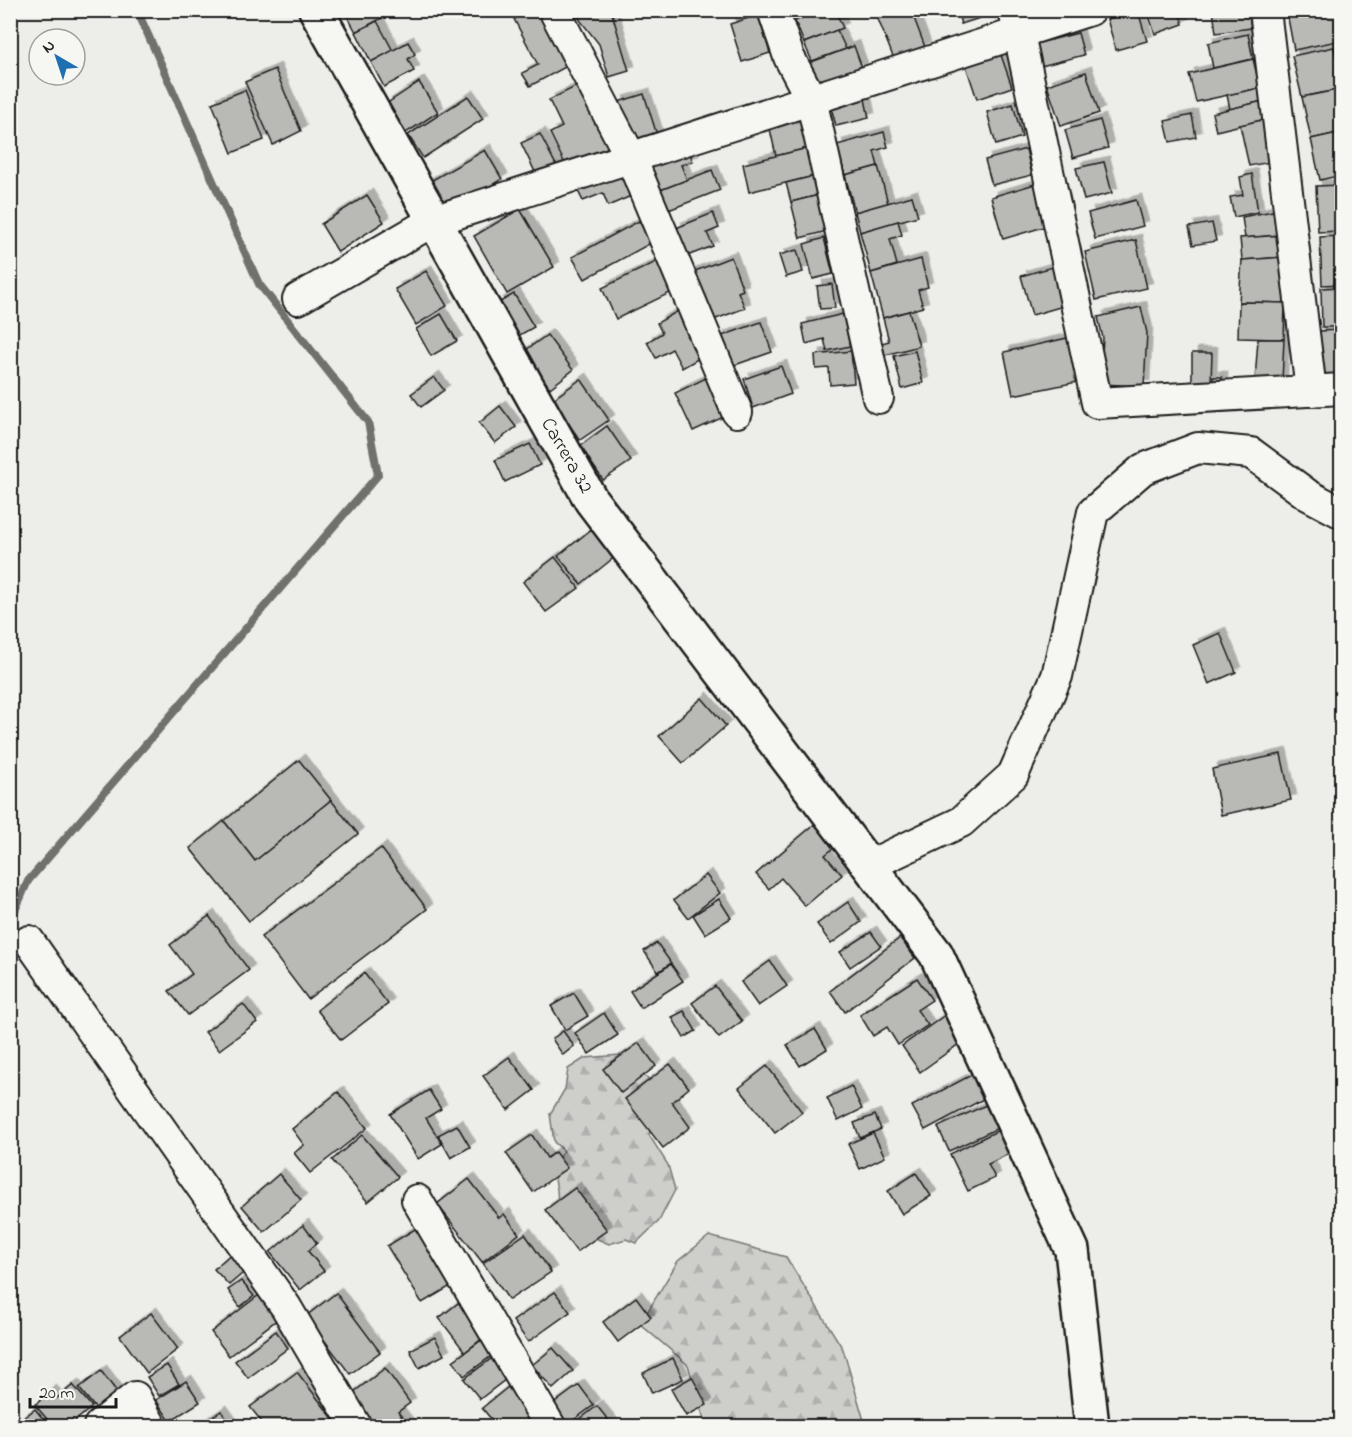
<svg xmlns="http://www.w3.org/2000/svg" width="1352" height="1437" viewBox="0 0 1352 1437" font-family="'Indie Flower',sans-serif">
	<defs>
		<pattern id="forest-firs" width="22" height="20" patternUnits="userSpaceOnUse" patternTransform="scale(1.5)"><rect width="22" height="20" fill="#cececb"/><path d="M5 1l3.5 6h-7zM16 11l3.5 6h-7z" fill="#b0b0ae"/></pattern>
		<filter id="shadow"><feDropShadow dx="5.5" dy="-5.5" stdDeviation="0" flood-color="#0004"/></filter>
	</defs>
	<rect width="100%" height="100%" fill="#edede9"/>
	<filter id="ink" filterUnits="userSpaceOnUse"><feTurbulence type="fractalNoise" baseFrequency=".0167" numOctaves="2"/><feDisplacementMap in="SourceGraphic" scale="12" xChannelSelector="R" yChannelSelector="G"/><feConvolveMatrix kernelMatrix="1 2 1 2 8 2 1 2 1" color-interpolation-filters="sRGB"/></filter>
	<g filter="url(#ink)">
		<!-- forest -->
		<g fill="url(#forest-firs)" stroke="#757574" stroke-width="1.5">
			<path d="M620,1055l22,20 20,11 -3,25 -10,24 19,30 7,25 -16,31 -23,22 -10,-4 -17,5 -14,-6 -38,-34c4,-25 -14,-32 7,-53l-10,-9 -4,-28 15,-25 3,-20 17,-11z"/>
			<path d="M709,1236l77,21 57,92 22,75 11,2h-170l-18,-61 -48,-41 38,-63z"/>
		</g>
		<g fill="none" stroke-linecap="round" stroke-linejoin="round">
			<!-- stream -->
			<path stroke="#6f6f6d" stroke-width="8" d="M10,922l18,-41 350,-406 -10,-53 -109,-138 -122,-274"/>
		</g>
		<!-- building -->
		<g fill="#b9b9b6" stroke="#1c1c1c" stroke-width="1.5" filter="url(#shadow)">
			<path d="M344,10h34l4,8 -26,14z"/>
			<path d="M531,10h11l29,54 -41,22 -8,-13 16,-8 -24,-46z"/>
			<path d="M577,10h34l18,61 -20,6 -10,-33 -19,-24z"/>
			<path d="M820,10h15l8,18 -39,15 -9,-22z"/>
			<path d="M885,10h26l14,37 -31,12 -18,-45z"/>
			<path d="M957,10h38l1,3 -35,11z"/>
			<path d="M1147,10h31l5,14 -28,10z"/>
			<path d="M1213,10h35l3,18 -35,5z"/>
			<path d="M1297,10h45v30l-48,10 -7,-37z"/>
			<path d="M1138,11l9,30 -31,9 -9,-31z"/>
			<path d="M758,15l12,38 -28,9 -12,-38z"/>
			<path d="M377,21l16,30 -22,11 -15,-30z"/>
			<path d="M837,30l9,19 -34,12 -8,-18z"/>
			<path d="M1078,33l6,22 -43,11 -6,-22z"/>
			<path d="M1248,34l5,25 -40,9 -5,-25z"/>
			<path d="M408,42l7,12 -7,5 6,12 -30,16 -13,-25z"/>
			<path d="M854,46l8,22 -48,18 -8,-22z"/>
			<path d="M1334,47l8,42 -40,8 -10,-41z"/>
			<path d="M1000,52l12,35 -35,12 -12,-36z"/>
			<path d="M1253,59l7,29 -64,14 -7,-28z"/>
			<path d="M275,69l26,62 -28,14 -28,-63z"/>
			<path d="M1086,72l13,41 -38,13 -14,-41z"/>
			<path d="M419,82l19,30 -32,21 -20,-29z"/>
			<path d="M581,84l30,62 -44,22 -17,-35 12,-6 -13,-27z"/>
			<path d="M1260,88l3,13 -33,8 -3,-14z"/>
			<path d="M1342,89v43l-31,7 -9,-42z"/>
			<path d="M245,90l19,50 -32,13 -20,-50z"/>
			<path d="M644,94l13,41 -25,8 -14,-41z"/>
			<path d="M468,96l15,23 -60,39 -15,-23z"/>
			<path d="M865,99l4,19 -33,8 -5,-19z"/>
			<path d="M1263,101l3,18 -50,12 -4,-18z"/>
			<path d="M1013,104l9,33 -26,8 -9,-33z"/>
			<path d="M799,112l9,36 -32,8 -8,-36z"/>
			<path d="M1192,115l4,22 -26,5 -5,-21z"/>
			<path d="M1266,119l10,42 -27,5 -9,-41z"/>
			<path d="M1100,120l8,28 -35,10 -8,-28z"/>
			<path d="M884,132l4,15 -14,4 4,15 -33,9 -8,-30z"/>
			<path d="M1342,132v43l-22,5 -9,-41z"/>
			<path d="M540,134l18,35 -20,9 -17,-35z"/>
			<path d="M687,147l6,14 -12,4 6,15 -29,11 -11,-28z"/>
			<path d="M808,148l6,28 -65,16 -6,-28z"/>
			<path d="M1026,149l6,26 -40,10 -7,-25z"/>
			<path d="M485,150l17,29 -58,34 -17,-30z"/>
			<path d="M1104,162l8,31 -28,7 -8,-32z"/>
			<path d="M878,166l10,37 -33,9 -10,-37z"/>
			<path d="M619,168l12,28 -23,10 -5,-13 -20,8 -7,-14z"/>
			<path d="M712,170l8,20 -54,21 -8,-20z"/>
			<path d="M1252,174l6,38 -24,5 -4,-20 13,-2 -3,-18z"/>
			<path d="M814,176l5,19 -28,7 -5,-19z"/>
			<path d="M1035,184l12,42 -44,13 -12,-42z"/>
			<path d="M1342,185v46l-24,1 -2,-46z"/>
			<path d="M367,195l17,27 -46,30 -17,-28z"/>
			<path d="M819,195l8,36 -27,7 -9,-36z"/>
			<path d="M912,196l6,20 -58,16 -5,-20z"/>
			<path d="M1136,200l7,26 -48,13 -7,-26z"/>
			<path d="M520,209l34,58 -47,27 -33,-58z"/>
			<path d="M1278,210l2,25 -35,3 -3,-21z"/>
			<path d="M713,213l6,15 -12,5 6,13 -26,10 -11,-28z"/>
			<path d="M639,221l12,22 -66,36 -13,-22z"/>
			<path d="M898,221l4,14 -12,4 7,26 -26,8 -11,-41z"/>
			<path d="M1212,223l4,18 -23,4 -4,-18z"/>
			<path d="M1284,235l1,22 -43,3 -2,-22z"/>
			<path d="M1342,236v48l-20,1 -2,-48z"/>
			<path d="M824,238l9,36 -20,5 -9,-35z"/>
			<path d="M1136,240l11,48 -51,12 -11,-48z"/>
			<path d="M797,250l6,22 -17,5 -7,-22z"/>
			<path d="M731,257l12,33 -5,2 7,16 -37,14 -18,-49z"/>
			<path d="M1285,257v46l-46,-1 3,-42z"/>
			<path d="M921,259l7,28 -10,3 5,17 -40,11 -12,-45z"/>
			<path d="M658,261l14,31 -56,27 -14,-31z"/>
			<path d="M1056,266l11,39 -35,10 -11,-39z"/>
			<path d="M426,271l21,35 -31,19 -21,-36z"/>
			<path d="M832,284l3,24 -15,1 -3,-23z"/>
			<path d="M1342,287v40h-20l-1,-39z"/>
			<path d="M514,294l20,33 -16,9 -20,-33z"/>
			<path d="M1239,302l46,1 -1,36 -46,-1z"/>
			<path d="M1141,307l6,26 -3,53 -44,-2 3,-46 -5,-21z"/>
			<path d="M678,311l25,45 -21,12 -10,-19 -16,9 -9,-16 15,-9 -5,-10z"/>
			<path d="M909,311l10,35 -34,9 -3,-12 7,-2 -6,-23z"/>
			<path d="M441,314l16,27 -26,15 -15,-27z"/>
			<path d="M843,314l7,32 -23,5 -3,-12 -18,5 -4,-20z"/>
			<path d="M761,322l11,30 -43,15 -10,-30z"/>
			<path d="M1342,330v50l-22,1 -2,-50z"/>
			<path d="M547,335l26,35 -23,18 -27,-36z"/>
			<path d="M1072,337l10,44 -69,14 -9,-43z"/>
			<path d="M1258,339h26l-2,42 -27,-1z"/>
			<path d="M851,351l3,32 -24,2 -1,-17 -13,1 -1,-14z"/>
			<path d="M915,351l8,32 -21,6 -8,-33z"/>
			<path d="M1192,353h20l-1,30h-19z"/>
			<path d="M781,366l10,28 -38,14 -9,-29z"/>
			<path d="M710,376l18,39 -35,16 -18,-38z"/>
			<path d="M434,377l10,13 -23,17 -10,-13z"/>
			<path d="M1213,377h9v9l-8,1z"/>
			<path d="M581,379l28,41 -29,20 -28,-40z"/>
			<path d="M500,406l16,21 -21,16 -16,-20z"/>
			<path d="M607,426l24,35 -28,19 -23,-34z"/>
			<path d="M530,444l10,21 -35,17 -10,-22z"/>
			<path d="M593,528l23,28 -35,28 -23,-28z"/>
			<path d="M555,557l24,31 -33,24 -23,-30z"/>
			<path d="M1220,633l16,39 -27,12 -16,-39z"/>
			<path d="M702,698l24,28 -43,37 -24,-27z"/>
			<path d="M1281,754l10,46 -70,15 -9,-46z"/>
			<path d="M299,760l32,40 -76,61 -31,-40z"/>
			<path d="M331,800l27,34 -109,87 -59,-73 34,-27 31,40z"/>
			<path d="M816,823l20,23 -11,9 17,20 -37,31 -24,-28 -12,11 -13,-15z"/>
			<path d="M381,848l46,61 -119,90 -47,-62z"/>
			<path d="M706,875l14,18 -32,25 -14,-18z"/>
			<path d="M719,899l12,19 -26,16 -12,-19z"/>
			<path d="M848,902l13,20 -30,22 -14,-20z"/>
			<path d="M209,916l40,54 -61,45 -19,-24 23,-17 -22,-29z"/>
			<path d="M871,932l10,14 -31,21 -10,-15z"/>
			<path d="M900,938l15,20 -70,54 -15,-21z"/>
			<path d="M657,943l14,20 -13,9 -14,-21z"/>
			<path d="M770,961l17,25 -29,20 -17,-24z"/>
			<path d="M671,964l12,17 -42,27 -11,-17z"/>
			<path d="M364,973l24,31 -47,36 -24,-30z"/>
			<path d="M917,978l15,22 -15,10 11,15 -30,20 -11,-18 -14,9 -13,-21z"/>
			<path d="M715,986l27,35 -23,17 -27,-35z"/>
			<path d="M574,993l14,23 -23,14 -14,-24z"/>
			<path d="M243,1004l14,18 -38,28 -14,-18z"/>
			<path d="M684,1011l12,20 -12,7 -12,-21z"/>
			<path d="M604,1013l14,22 -29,19 -14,-21z"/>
			<path d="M945,1015l18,26 -43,31 -18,-26z"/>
			<path d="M815,1029l12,20 -27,17 -13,-21z"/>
			<path d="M563,1031l11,15 -11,9 -11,-16z"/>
			<path d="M639,1043l17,23 -35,27 -18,-24z"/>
			<path d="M509,1057l25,33 -26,20 -25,-34z"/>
			<path d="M670,1064l19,24 -17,14 18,25 -27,21 -38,-49z"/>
			<path d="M767,1066l35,46 -27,21 -36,-45z"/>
			<path d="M981,1070l12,24 -68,36 -13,-24z"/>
			<path d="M851,1086l11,23 -24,12 -11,-23z"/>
			<path d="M429,1090l12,19 -15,9 16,26 -24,15 -28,-45z"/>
			<path d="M338,1092l29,36 -57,45 -16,-20 10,-8 -12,-16z"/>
			<path d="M988,1104l10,24 -49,23 -11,-24z"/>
			<path d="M875,1115l6,14 -21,9 -6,-15z"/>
			<path d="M457,1125l13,22 -19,11 -13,-23z"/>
			<path d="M1007,1126l12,23 -31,15 7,14 -27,13 -18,-37z"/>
			<path d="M873,1133l12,24 -25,12 -12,-25z"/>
			<path d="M362,1135l36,42 -30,25 -36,-42z"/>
			<path d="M532,1135l15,23 8,-6 12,16 -34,24 -27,-39z"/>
			<path d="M916,1173l15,23 -29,18 -14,-23z"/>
			<path d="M279,1174l22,26 -37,32 -22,-26z"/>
			<path d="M469,1179l30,39 5,-4 15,20 -37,28 -45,-58z"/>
			<path d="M575,1188l32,42 -30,22 -32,-42z"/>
			<path d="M303,1225l14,18 -9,8 16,20 -24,19 -30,-38z"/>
			<path d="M420,1226l36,57 -34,20 -35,-57z"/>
			<path d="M525,1234l26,38 -42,28 -26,-37z"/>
			<path d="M234,1251l15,17 -20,17 -15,-16z"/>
			<path d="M241,1281l13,15 -14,11 -12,-17z"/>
			<path d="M555,1292l15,20 -42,30 -15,-21z"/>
			<path d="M336,1293l44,59 -30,22 -44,-58z"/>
			<path d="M259,1295l19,24 -49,37 -18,-24z"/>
			<path d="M636,1297l15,20 -33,25 -15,-20z"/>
			<path d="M462,1300l26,34 -23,18 -26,-34z"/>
			<path d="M151,1313l27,36 -31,24 -27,-37z"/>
			<path d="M276,1331l12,17 -40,30 -13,-17z"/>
			<path d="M435,1337l9,18 -25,13 -9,-18z"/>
			<path d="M483,1339l11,15 -30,22 -11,-15z"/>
			<path d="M553,1348l20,23 -20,18 -21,-24z"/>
			<path d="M495,1356l15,20 -30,23 -16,-20z"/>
			<path d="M673,1358l10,21 -31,14 -9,-20z"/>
			<path d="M167,1365l12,19 -20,12 -12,-19z"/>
			<path d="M385,1368l25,35 -12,9 11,14h-37l-23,-30z"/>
			<path d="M101,1371l16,21 -21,17 -17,-21z"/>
			<path d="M297,1372l41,53 -2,1h-71l-15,-19z"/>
			<path d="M692,1377l15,28 -21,11 -15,-27z"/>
			<path d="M186,1381l14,21 -30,19 -14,-21z"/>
			<path d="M73,1385l19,22 -23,19h-16l-18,-21 16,-14 6,7z"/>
			<path d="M579,1385l15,20 -27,20 -15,-20z"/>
			<path d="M508,1387l24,30 -12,9h-23l-15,-18z"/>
			<path d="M597,1406l16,20h-42z"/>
			<path d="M35,1409l14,17h-36z"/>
			<path d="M221,1411l11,15h-33z"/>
		</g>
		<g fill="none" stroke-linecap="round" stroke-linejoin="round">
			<!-- street casing -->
			<g stroke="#1c1c1c" stroke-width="34">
				<g id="street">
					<path d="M554,10l76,146 107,256"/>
					<path d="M773,10l16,47 22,42 67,299"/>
					<path d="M1014,10l83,393 245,-14"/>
					<path d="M1265,10l46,381"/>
					<path d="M298,299l135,-78 657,-211"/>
					<path d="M870,865l91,-43 52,-47 44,-99 36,-164 50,-43 55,-21 53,5 57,42 34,18"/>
					<path d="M29,941l257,366 70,119"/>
					<path d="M417,1200l133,226"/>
					<path d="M99,1426l36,-29 16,29"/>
				</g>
			</g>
			<!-- secondary casing -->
			<g stroke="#1c1c1c" stroke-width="38">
				<path id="secondary" d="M316,10l275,490 345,454 136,296 20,176"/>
			</g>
			<!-- street -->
			<use href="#street" stroke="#f6f6f2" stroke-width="30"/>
			<!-- secondary -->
			<use href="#secondary" stroke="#f6f6f2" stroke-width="33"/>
		</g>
	</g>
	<g text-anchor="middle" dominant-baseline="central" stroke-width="5" stroke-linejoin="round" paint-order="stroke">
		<!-- street labels -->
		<g font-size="20" fill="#1c1c1c" stroke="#f6f6f2">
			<text transform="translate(566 456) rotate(60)">Carrera 32</text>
		</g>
	</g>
	<!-- margin -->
	<rect width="1352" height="1437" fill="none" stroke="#f6f6f2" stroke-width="36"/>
	<rect x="18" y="18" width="1316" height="1401" fill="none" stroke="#1c1c1c" stroke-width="2" filter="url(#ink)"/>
	<!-- north arrow -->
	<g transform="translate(57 57) rotate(321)"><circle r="28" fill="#f6f6f2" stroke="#9f9f9c" stroke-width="1.5"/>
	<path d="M0-4.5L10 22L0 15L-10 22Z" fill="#1f6fb2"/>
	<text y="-9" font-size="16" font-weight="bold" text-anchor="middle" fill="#1c1c1c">N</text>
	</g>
	<!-- scale -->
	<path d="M30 1398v9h86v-9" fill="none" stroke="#1c1c1c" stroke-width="3"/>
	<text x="39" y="1398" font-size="18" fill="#1c1c1c" stroke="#f6f6f2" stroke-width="4.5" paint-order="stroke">20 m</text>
</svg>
